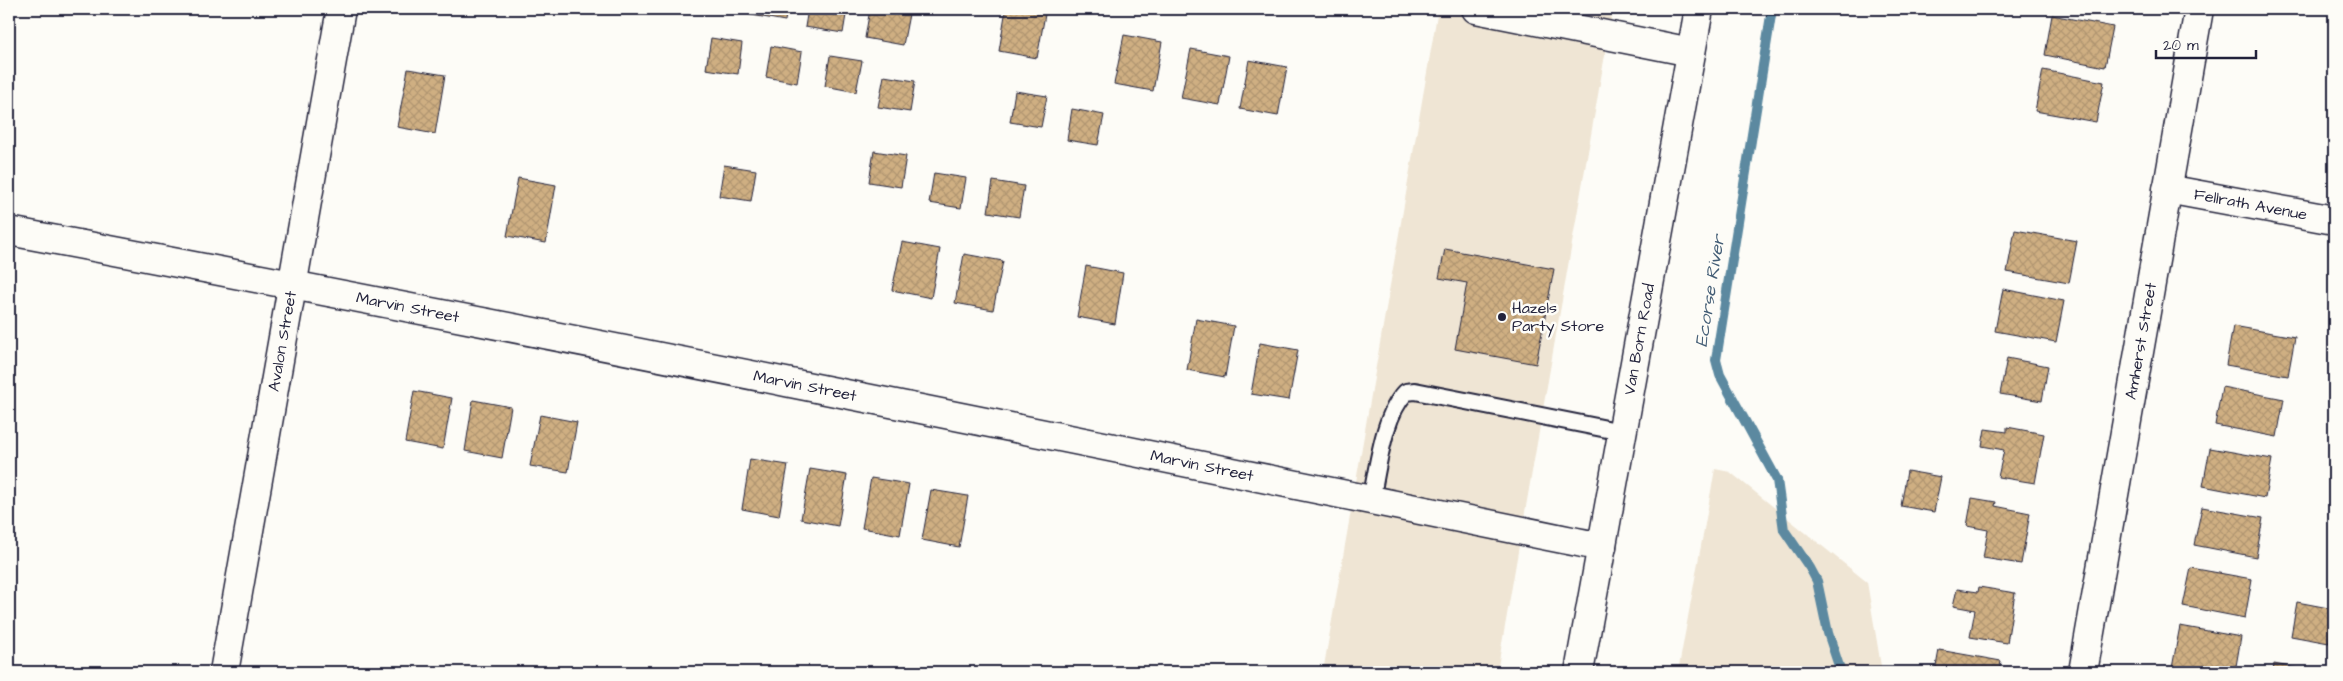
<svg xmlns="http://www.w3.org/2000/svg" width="2343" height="681" viewBox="0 0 2343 681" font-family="'Architects Daughter',sans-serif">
	<defs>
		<pattern id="building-cross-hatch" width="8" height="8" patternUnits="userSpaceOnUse" patternTransform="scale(1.25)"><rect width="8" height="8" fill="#cfaf82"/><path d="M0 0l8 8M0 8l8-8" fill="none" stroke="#b19671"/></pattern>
	</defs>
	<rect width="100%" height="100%" fill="#fdfcf7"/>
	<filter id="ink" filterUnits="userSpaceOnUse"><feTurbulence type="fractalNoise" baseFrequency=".02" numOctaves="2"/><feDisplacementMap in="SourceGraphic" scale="10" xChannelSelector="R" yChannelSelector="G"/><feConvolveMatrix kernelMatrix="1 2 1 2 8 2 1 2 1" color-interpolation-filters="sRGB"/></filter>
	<g filter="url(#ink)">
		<!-- built -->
		<g fill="#efe5d4">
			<path d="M1438,9h175l-116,663h-174z"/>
			<path d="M1715,469l15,3 137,110 15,90h-204z"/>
		</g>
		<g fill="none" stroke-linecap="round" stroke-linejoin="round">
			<!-- stream -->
			<path stroke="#5c89a0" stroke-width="10" d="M1772,9l-56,351 4,15 57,105 7,50 26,38 7,13 11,52 13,39"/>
		</g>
		<!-- building -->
		<g fill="url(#building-cross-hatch)" stroke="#22223b">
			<path d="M747,9h40l-2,12 -39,-7z"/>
			<path d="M808,9h39l-4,24 -38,-6z"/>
			<path d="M870,9h40l-7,36 -38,-7z"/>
			<path d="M1006,9h40l-9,49 -38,-7z"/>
			<path d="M2052,15l61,12 -8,40 -60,-12z"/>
			<path d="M1124,35l38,7 -9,49 -39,-7z"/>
			<path d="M711,38l31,5 -4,31 -32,-5z"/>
			<path d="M771,46l31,6 -5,31 -31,-6z"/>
			<path d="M1191,49l38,7 -9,49 -39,-7z"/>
			<path d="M830,56l32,5 -6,31 -31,-6z"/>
			<path d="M1249,60l38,7 -9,49 -38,-7z"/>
			<path d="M408,69l37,6 -10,59 -38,-7z"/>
			<path d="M2043,70l61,12 -8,40 -61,-11z"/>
			<path d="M884,76l31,5 -5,31 -32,-5z"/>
			<path d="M1015,91l32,5 -6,31 -31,-5z"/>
			<path d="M1072,109l32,6 -6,30 -31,-5z"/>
			<path d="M874,151l32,5 -5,31 -32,-5z"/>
			<path d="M724,165l32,5 -5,31 -32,-5z"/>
			<path d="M934,173l32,5 -5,30 -32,-5z"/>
			<path d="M518,178l38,7 -10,58 -39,-7z"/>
			<path d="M993,181l31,5 -5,31 -31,-5z"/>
			<path d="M2015,230l62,11 -8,42 -62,-11z"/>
			<path d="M902,242l38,7 -9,49 -39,-8z"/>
			<path d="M1445,249l109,20 -18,95 -81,-15 12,-66 -28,-5z"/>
			<path d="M964,254l39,7 -10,49 -38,-7z"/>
			<path d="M1086,266l37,7 -8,51 -38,-7z"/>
			<path d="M2003,289l61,12 -8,41 -61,-11z"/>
			<path d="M1196,319l38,7 -9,51 -38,-7z"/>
			<path d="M2233,326l62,11 -7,39 -62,-11z"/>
			<path d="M1260,343l38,7 -9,50 -38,-6z"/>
			<path d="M2007,358l41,8 -6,35 -42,-7z"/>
			<path d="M2222,387l62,12 -7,38 -62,-12z"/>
			<path d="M414,391l38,7 -9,51 -38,-7z"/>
			<path d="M473,400l38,7 -9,51 -37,-7z"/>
			<path d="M540,415l37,7 -9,50 -38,-6z"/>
			<path d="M2007,427l37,7 -9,49 -37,-6 6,-27 -22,-4 3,-17 22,3z"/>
			<path d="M2210,448l62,11 -7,39 -62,-12z"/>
			<path d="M750,459l38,6 -9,51 -37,-7z"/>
			<path d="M810,469l37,6 -9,51 -37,-7z"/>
			<path d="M1907,471l34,6 -7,35 -33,-6z"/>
			<path d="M871,478l38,6 -9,51 -38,-7z"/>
			<path d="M931,490l37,6 -9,51 -37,-7z"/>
			<path d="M1972,498l24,4 -1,4 35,7 -9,51 -38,-6 5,-28 -21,-4z"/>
			<path d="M2202,507l61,11 -7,39 -62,-12z"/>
			<path d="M2191,568l61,11 -7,39 -62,-12z"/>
			<path d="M1979,587l36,6 -8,50 -37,-6 5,-27 -22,-4 4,-17 21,3z"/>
			<path d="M2297,602l37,7 -5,34 -38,-7z"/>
			<path d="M2180,626l61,11 -6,35h-37l-26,-4z"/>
			<path d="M1939,650l62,11 -2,11h-64z"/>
			<path d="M2274,664l32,6v2h-33z"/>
		</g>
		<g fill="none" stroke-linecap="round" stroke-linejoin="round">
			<!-- service casing -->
			<g stroke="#22223b" stroke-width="20">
				<path id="service" d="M1371,500c7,-32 12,-85 35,-108l9,-1 207,41"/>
			</g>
			<!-- minor casing -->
			<g stroke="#22223b" stroke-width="31">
				<g id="minor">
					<path d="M1476,9l215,43"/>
					<path id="s1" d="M2167,189l167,31"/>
					<path id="s2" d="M9,231c532,100 1062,208 1593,316"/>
					<path id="s3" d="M224,672l117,-663"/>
					<path id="s4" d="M2083,672l116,-663"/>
				</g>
			</g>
			<!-- secondary casing -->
			<g stroke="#22223b" stroke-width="31">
				<g id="secondary">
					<path id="s5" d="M1579,672l120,-663"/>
				</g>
			</g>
			<!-- service -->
			<use href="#service" stroke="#fdfcf7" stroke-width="16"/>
			<!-- minor -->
			<use href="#minor" stroke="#fdfcf7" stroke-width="28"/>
			<!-- secondary -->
			<use href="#secondary" stroke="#fdfcf7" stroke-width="28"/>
		</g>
	</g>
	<!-- markers -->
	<circle fill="#22223b" stroke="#fdfcf7" stroke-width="2" cx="1502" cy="317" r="5"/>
	<g text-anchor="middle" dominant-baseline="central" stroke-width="5" stroke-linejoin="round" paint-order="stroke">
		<!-- street labels -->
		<g font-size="16" fill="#22223b" stroke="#fdfcf7">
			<text stroke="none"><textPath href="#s1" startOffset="85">Fellrath Avenue</textPath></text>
			<text stroke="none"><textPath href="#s2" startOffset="406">Marvin Street</textPath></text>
			<text stroke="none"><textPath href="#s5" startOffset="338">Van Born Road</textPath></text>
			<text stroke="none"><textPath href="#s4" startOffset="336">Amherst Street</textPath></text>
			<text stroke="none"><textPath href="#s3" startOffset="336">Avalon Street</textPath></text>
			<text stroke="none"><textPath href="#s2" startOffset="811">Marvin Street</textPath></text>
			<text stroke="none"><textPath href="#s2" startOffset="1216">Marvin Street</textPath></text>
		</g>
		<!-- poi labels -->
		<g font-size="16" fill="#22223b" stroke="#fdfcf7" text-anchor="start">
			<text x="1512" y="308">Hazels<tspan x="1512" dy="18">Party Store</tspan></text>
		</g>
		<!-- water labels -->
		<g font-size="18" font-style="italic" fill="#445e76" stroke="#fdfcf7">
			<text transform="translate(1710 291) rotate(-81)">Ecorse River</text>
		</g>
	</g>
	<!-- margin -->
	<rect width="2343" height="681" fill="none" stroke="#fdfcf7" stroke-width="30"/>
	<rect x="15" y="15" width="2313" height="651" fill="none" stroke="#22223b" stroke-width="2" filter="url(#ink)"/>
	<!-- scale -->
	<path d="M2156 50v8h100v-8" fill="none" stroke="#22223b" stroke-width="2.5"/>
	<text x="2163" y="50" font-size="15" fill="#22223b" stroke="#fdfcf7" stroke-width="4" paint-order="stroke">20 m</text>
</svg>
